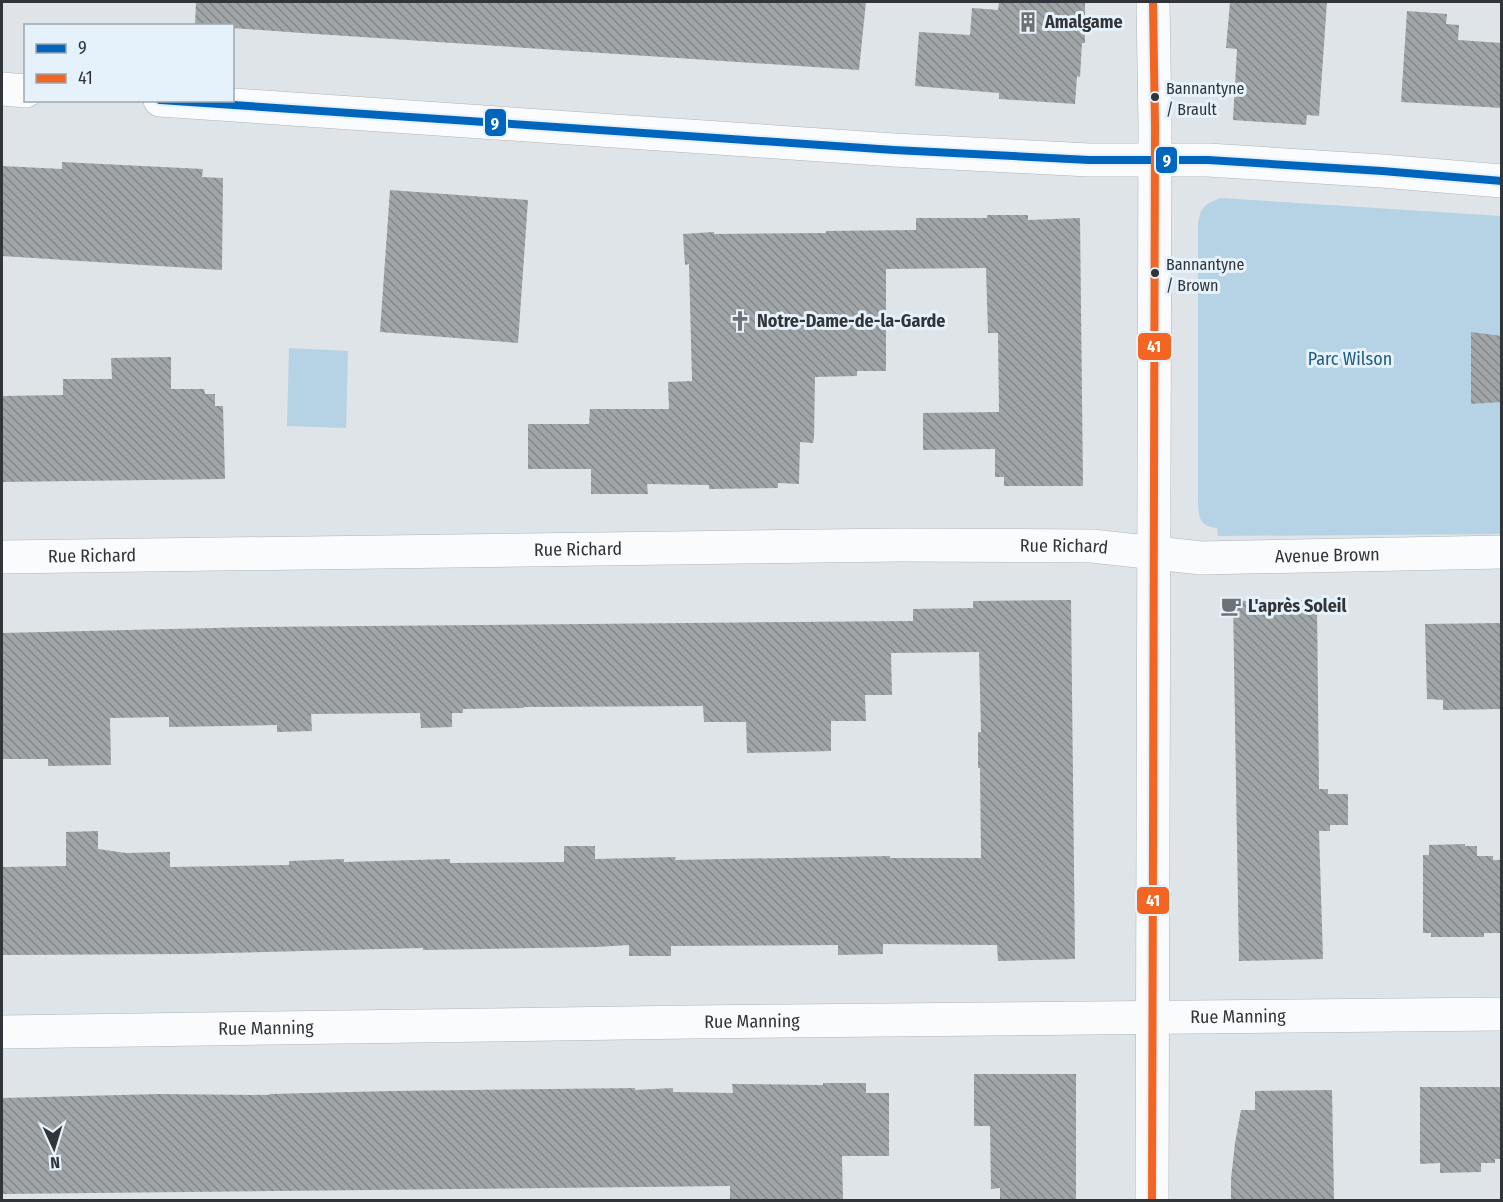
<svg xmlns="http://www.w3.org/2000/svg" width="1503" height="1202" viewBox="0 0 1503 1202" font-family="'Fira Sans Condensed',sans-serif">
	<defs>
		<pattern id="building-back-hatch" width="6" height="6" patternUnits="userSpaceOnUse" patternTransform="scale(1.5)"><rect width="6" height="6" fill="#a0a5a8"/><path d="M-1 5l2 2M0 0l6 6M5-1l2 2" fill="none" stroke="#83878a"/></pattern>
	</defs>
	<rect width="100%" height="100%" fill="#dee4e8"/>
	<!-- park -->
	<g fill="#b6d2e5">
		<path d="M1221,198l280,18v318l-283,2 -1,-8c-18,-2 -18,-10 -19,-26v-277c2,-17 6,-21 23,-27z"/>
		<path d="M289,348l59,3 -2,77 -59,-2z"/>
	</g>
	<!-- building -->
	<g fill="url(#building-back-hatch)">
		<path d="M196,2h670l-7,68 -543,-36 -84,-6v-2l-37,-1z"/>
		<path d="M999,2h86v41h-3l-2,34 -3,-1 -2,28 -76,-5v-6l-84,-7 4,-54 51,3 2,-27 26,2z"/>
		<path d="M1230,2h97l-8,114 -12,-1 -1,10 -73,-5 4,-71 -11,-1z"/>
		<path d="M1407,11l40,3 -1,10 13,1 -1,15 44,3v65l-101,-6z"/>
		<path d="M62,162l141,7 -1,8 21,1 -1,92 -220,-14v-90l60,3z"/>
		<path d="M390,190l138,10 -10,143 -138,-11z"/>
		<path d="M987,215h41v5l52,-2 3,268h-79v-9h-9v-28l-72,1v-37l76,-1 -1,-79h-10l-2,-65 -100,1v102h-29v5l-42,1 -1,61 -1,5 -13,-1 -1,42 -21,-1v5l-69,1v-4l-62,-1 1,10h-57v-25h-63v-45h61l1,-15h79l-1,-27 24,-1 -3,-117 -4,1 -2,-31 31,-2v2l112,-1v-2l90,-1v-12h71z"/>
		<path d="M1471,332l31,4v66l-31,2z"/>
		<path d="M171,357v32h33l1,5h10v12h8l2,73 -223,3v-86l61,-1v-16h49l-1,-21z"/>
		<path d="M1071,600l4,359 -77,2 -1,-16 -114,-1v10l-45,1v-10l-167,1v10h-42v-11l-32,2 -174,3v-2l-234,6 -187,1v-88l64,-1v-34l32,-1v18l28,4 44,-1v15l119,-2v-4l55,-2v3l106,-3v4l114,-1v-16h31v13l81,-2 -1,3 215,-4v2h91l-1,-90h-2v-36h3l-2,-80 -88,1 1,42h-27l1,26h-35v30l-84,2 -1,-31h-42l-1,-16 -179,1v1l-61,1v4h-11v14l-31,1 -1,-15 -109,1 1,17 -35,1v-7l-108,2v-10l-59,1 1,47 -63,1v-7h-46v-126l252,-6 659,-6v-12l60,-1v-7z"/>
		<path d="M1310,600v5h7l2,184h9v5h20v31h-18v6h-11l4,128 -84,2 -6,-360z"/>
		<path d="M1502,623v86l-59,1v-10l-16,-1 -2,-75z"/>
		<path d="M1465,844v2h12v10h16v4h9v73h-18v4h-53v-4h-8v-78h6v-10z"/>
		<path d="M974,1074h102v126h-76v-12l-9,1 -1,-63h-16z"/>
		<path d="M823,1083h43v10h23v63h-47l1,44h-113v-14l-728,8v-96l158,-4 109,1v-1l123,-3 243,-3v2l38,-2v4l60,1 -1,-9 91,1z"/>
		<path d="M1420,1087h82v72h-7v4h-14v9l-41,1v-10l-20,1z"/>
		<path d="M1332,1090l2,110h-103v-21l4,-36 6,-33h14v-19z"/>
	</g>
	<g fill="none" stroke-linecap="round" stroke-linejoin="round">
		<!-- minor casing -->
		<g stroke="#afb4b7" stroke-width="34">
			<g id="minor">
				<path d="M2,89l24,2"/>
				<path d="M160,100l734,50 195,10h119l174,11 120,10"/>
				<path id="s1" d="M2,557l897,-12 193,1 109,12 301,-6"/>
				<path id="s2" d="M2,1032l690,-10 810,-8"/>
				<path d="M1152,1200l3,-1074 -2,-124"/>
			</g>
		</g>
		<!-- minor -->
		<use href="#minor" stroke="#fafbfc" stroke-width="33"/>
		<!-- bus-1 casing -->
		<g stroke="#e6f2fb" stroke-width="12">
			<path id="bus-1" d="M160,100l734,50 195,10h119l174,11 120,10"/>
		</g>
		<!-- bus-2 casing -->
		<g stroke="#e6f2fb" stroke-width="12">
			<path id="bus-2" d="M1152,1200l3,-1074 -2,-124"/>
		</g>
		<!-- bus-1 -->
		<use href="#bus-1" stroke="#0065bd" stroke-width="8"/>
		<!-- bus-2 -->
		<use href="#bus-2" stroke="#f26522" stroke-width="8"/>
	</g>
	<!-- icons -->
	<defs>
		<g id="building-bare" transform="scale(1.62)"><path d="M-4-6H4V6H1V3H-1V6H-4ZM-2.5-4.3h1.7v1.8h-1.7ZM.8-4.3h1.7v1.8H.8ZM-2.5-1h1.7V.8h-1.7ZM.8-1h1.7V.8H.8Z" fill="#6e7276" stroke="#e6f2fb" stroke-width="2.5" paint-order="stroke"/></g>
		<g id="church-bare" transform="scale(1.62)"><path d="M-1.2-6h2.4v3.5h3.3v2.4h-3.3V6h-2.4V-.1h-3.3v-2.4h3.3Z" fill="#6e7276" stroke="#e6f2fb" stroke-width="2.5" paint-order="stroke"/></g>
		<g id="cafe-bare" transform="scale(1.62)"><path d="M-5.5-4.5H6V0H3Q3 3.5 0 3.5H-2.5Q-5.5 3.5-5.5 0ZM3-3.2v2h1.7v-2ZM-6 4.5H4V6H-6Z" fill="#6e7276" stroke="#e6f2fb" stroke-width="2.5" paint-order="stroke"/></g>
	</defs>
	<g fill-rule="evenodd">
		<use href="#building-bare" x="1028" y="22"/>
		<use href="#church-bare" x="740" y="321"/>
		<use href="#cafe-bare" x="1231" y="606"/>
	</g>
	<!-- markers -->
	<g fill="#313539" stroke="#e6f2fb" stroke-width="2">
		<circle cx="1155" cy="97" r="5"/>
		<circle cx="1155" cy="273" r="5"/>
	</g>
	<g text-anchor="middle" dominant-baseline="central" stroke-width="6" stroke-linejoin="round" paint-order="stroke">
		<!-- bus labels -->
		<g font-size="16" fill="#313539" stroke="#e6f2fb" text-anchor="start">
			<text x="1166" y="88">Bannantyne<tspan x="1166" dy="21">/ Brault</tspan></text>
			<text x="1166" y="264">Bannantyne<tspan x="1166" dy="21">/ Brown</tspan></text>
		</g>
		<!-- poi labels -->
		<g font-size="18" font-weight="bold" fill="#313539" stroke="#e6f2fb" text-anchor="start">
			<text x="1045" y="22">Amalgame</text>
			<text x="757" y="321">Notre-Dame-de-la-Garde</text>
			<text x="1248" y="606">L'après Soleil</text>
		</g>
		<!-- park labels -->
		<g font-size="18" fill="#205d80" stroke="#e6f2fb">
			<text x="1350" y="359">Parc Wilson</text>
		</g>
		<!-- street labels -->
		<g font-size="18" fill="#313539" stroke="#e6f2fb">
			<text stroke="none"><textPath href="#s1" startOffset="1062">Rue Richard</textPath></text>
			<text stroke="none"><textPath href="#s1" startOffset="576">Rue Richard</textPath></text>
			<text stroke="none"><textPath href="#s1" startOffset="90">Rue Richard</textPath></text>
			<text stroke="none"><textPath href="#s1" startOffset="1326">Avenue Brown</textPath></text>
			<text stroke="none"><textPath href="#s2" startOffset="1236">Rue Manning</textPath></text>
			<text stroke="none"><textPath href="#s2" startOffset="750">Rue Manning</textPath></text>
			<text stroke="none"><textPath href="#s2" startOffset="264">Rue Manning</textPath></text>
		</g>
	</g>
	<g stroke="#e6f2fb" stroke-width="2">
		<rect x="484" y="108" width="23" height="29" rx="6" fill="#0065bd"/>
		<rect x="1155" y="146" width="23" height="28" rx="6" fill="#0065bd"/>
		<rect x="1137" y="332" width="35" height="29" rx="6" fill="#f26522"/>
		<rect x="1136" y="886" width="34" height="29" rx="6" fill="#f26522"/>
	</g>
	<g font-size="16" text-anchor="middle" font-weight="bold" fill="#fff">
		<text x="495" y="129">9</text>
		<text x="1167" y="166">9</text>
		<text x="1154" y="352">41</text>
		<text x="1153" y="906">41</text>
	</g>
	<!-- border -->
	<rect width="1503" height="1202" fill="none" stroke="#313539" stroke-width="6"/>
	<!-- legend -->
	<rect x="24" y="24" width="210" height="78" fill="#e6f2fb" stroke="#9ea6ad" stroke-width="1.5"/>
	<rect x="36" y="44" width="30" height="9" fill="#0065bd" stroke="#9ea6ad" stroke-width="1.5"/>
	<text x="78" y="54" font-size="18" fill="#313539">9</text>
	<rect x="36" y="74" width="30" height="9" fill="#f26522" stroke="#9ea6ad" stroke-width="1.5"/>
	<text x="78" y="84" font-size="18" fill="#313539">41</text>
	<!-- north arrow -->
	<g transform="translate(54 1148) rotate(176)" stroke="#e6f2fb" stroke-width="4.5" paint-order="stroke">
	<path d="M0-4.5L10 22L0 15L-10 22Z" fill="#313539"/>
	<text y="-9" font-size="16" font-weight="bold" text-anchor="middle" fill="#313539">N</text>
	</g>
</svg>
